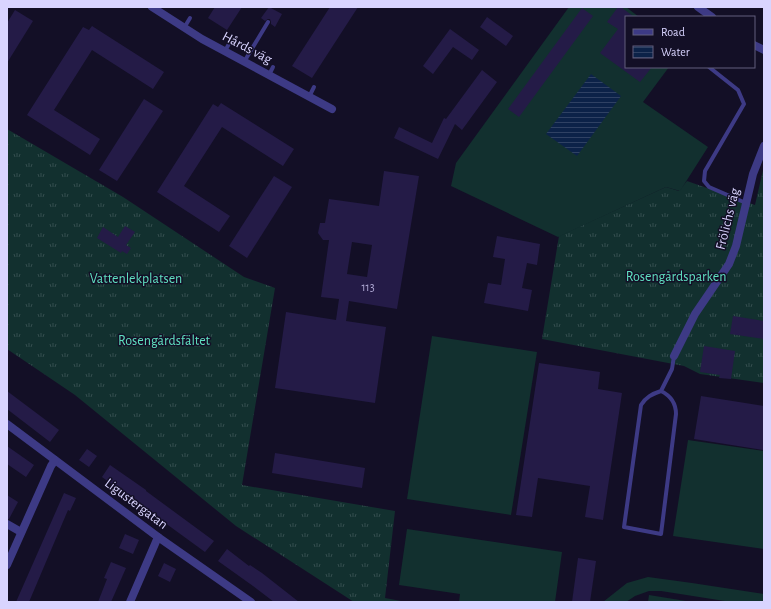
<svg xmlns="http://www.w3.org/2000/svg" width="771" height="609" viewBox="0 0 771 609" font-family="'Alegreya Sans',sans-serif">
	<defs>
		<pattern id="grass-tufts" width="24" height="20" patternUnits="userSpaceOnUse"><rect width="24" height="20" fill="#12302f"/><path d="M3 7l-1-3M5 7V3M7 7l1-3M15 17l-1-3M17 17v-4M19 17l1-3" fill="none" stroke="#344d4e"/></pattern>
		<pattern id="water-rules" width="6" height="5" patternUnits="userSpaceOnUse"><rect width="6" height="5" fill="#0c2248"/><path d="M0 2.5h6" fill="none" stroke="#2f4163"/></pattern>
	</defs>
	<rect width="100%" height="100%" fill="#130f26"/>
	<!-- grass -->
	<g fill="url(#grass-tufts)">
		<path d="M7,129l116,68 121,80 31,11 -33,197 153,26 -10,87 21,4h-52l-118,-76 -161,-131 -68,-46z"/>
		<path d="M764,166v217l-64,-9 -16,-8 -142,-27 17,-103 107,-49 13,4 8,-10 68,24z"/>
	</g>
	<!-- pitch -->
	<g fill="#12302f">
		<path d="M569,7h57l13,10h-13v50h43l-26,35 65,45 -28,44 -14,-4 -108,50 -107,-51 5,-23z"/>
		<path d="M432,336l105,16 -26,163 -104,-16z"/>
		<path d="M688,440l76,11v98l-91,-13z"/>
		<path d="M407,529l155,23 -7,50h-96l1,-8 -61,-9z"/>
		<path d="M648,577l44,6 72,11v8h-33l-70,-11h-12l-14,5 -9,6h-23l24,-19z"/>
		<path d="M649,595l43,7h-44z"/>
	</g>
	<!-- water -->
	<path fill="url(#water-rules)" d="M591,74l30,22 -44,60 -31,-22z"/>
	<!-- building -->
	<g fill="#241b47" fill-rule="evenodd">
		<path d="M215,7h27l-15,23 -19,-12z"/>
		<path d="M269,7l13,7 -7,13 -4,-3v-2l-1,-3h-2l-3,2 -4,-3z"/>
		<path d="M330,7h28l-46,71 -20,-12z"/>
		<path d="M618,7h3l13,10h-8v50h26l-12,15 -40,-29 18,-24 -11,-7z"/>
		<path d="M582,8l11,8 -74,101 -11,-8z"/>
		<path d="M15,10l18,11 -26,42v-40z"/>
		<path d="M487,17l26,19 -7,10 -26,-19z"/>
		<path d="M92,26l72,46 -11,17 -61,-39 -38,60 46,29 -10,16 -63,-40 56,-88 6,3z"/>
		<path d="M450,29l29,21 -7,10 -19,-13 -20,27 -10,-8z"/>
		<path d="M482,70l15,12 -35,48 -7,-6 -17,35 -44,-21 5,-11 33,16 12,-25 2,1z"/>
		<path d="M144,99l19,12 -46,70 -18,-11z"/>
		<path d="M221,103l73,46 -11,17 -61,-39 -38,59 46,30 -11,16 -62,-40 56,-88 5,3z"/>
		<path d="M384,171l35,5 -22,133 -48,-8 -3,20 40,6 -11,76 -100,-15 11,-76 50,8 3,-21 -18,-2 8,-57h-6l-5,-7 2,-10h5l4,-24 50,7zM352,242l20,3 -5,32 -20,-3z"/>
		<path d="M274,176l18,11 -45,71 -18,-12z"/>
		<path d="M125,226l10,6 -9,13 5,3 -4,6 -5,-3 -1,2 -24,-15 6,-11 15,10z"/>
		<path d="M497,236l43,8 -3,21 -10,-2 -5,25 10,2 -4,21 -44,-8 4,-20 13,2 4,-26 -12,-2z"/>
		<path d="M733,316l31,5v18l-34,-5z"/>
		<path d="M704,346l31,5 -4,28 -12,-1 1,-3 -20,-3z"/>
		<path d="M539,363l61,9 -2,17 24,4 -19,127 -18,-3 5,-31 -52,-8 -6,39 -16,-2z"/>
		<path d="M7,391l52,39 -9,12 -43,-33z"/>
		<path d="M701,396l63,10 -1,44 -69,-11z"/>
		<path d="M7,446l27,19 -8,12 -19,-13z"/>
		<path d="M87,449l10,7 -8,11 -10,-7z"/>
		<path d="M275,453l90,15 -3,20 -90,-15z"/>
		<path d="M110,465l36,25v1l68,50 -9,11 -103,-75z"/>
		<path d="M64,493l12,5 -6,13 -2,-1 -39,92h-13z"/>
		<path d="M7,495l11,7 -9,17h-2z"/>
		<path d="M125,534l14,6 -6,14 -14,-6z"/>
		<path d="M227,549l22,17 1,-1 12,8 37,29h-25l-21,-16 -35,-25z"/>
		<path d="M578,558l18,3 -6,41h-18z"/>
		<path d="M111,562l15,6 -15,34h-13l9,-23 -3,-1z"/>
		<path d="M164,563l12,6 -6,13 -12,-6z"/>
	</g>
	<g fill="none" stroke-linecap="round" stroke-linejoin="round">
		<!-- service -->
		<g stroke="#3d3a85" stroke-width="4">
			<path d="M184,28l6,-10"/>
			<path d="M225,51l5,-9"/>
			<path d="M244,62l24,-40"/>
			<path d="M709,67l29,23 6,14 -39,67 -1,10 5,6 37,16"/>
			<path d="M269,75l4,-8"/>
			<path d="M309,97l5,-10"/>
			<path d="M661,391c10,5 15,12 15,23l-15,120 -37,-7 17,-122c5,-8 11,-11 20,-14l11,-22 2,-13"/>
		</g>
		<!-- minor -->
		<g stroke="#3d3a85" stroke-width="8">
			<path d="M152,7l50,32 130,70"/>
			<path d="M698,7l14,10"/>
			<path d="M754,45l10,5"/>
			<path d="M674,356l21,-42 34,-50 7,-18 17,-72 11,-28"/>
			<path d="M7,424l151,113 93,65"/>
			<path d="M7,524l14,8"/>
			<path d="M7,565l44,-99 4,-6"/>
			<path d="M130,602l28,-65"/>
		</g>
	</g>
	<g text-anchor="middle" dominant-baseline="central" stroke-width="3" stroke-linejoin="round" paint-order="stroke">
		<!-- number labels -->
		<g font-size="12" fill="#aca6d1">
			<text x="368" y="287">113</text>
		</g>
		<!-- street labels -->
		<g font-size="14" fill="#d9d4ff" stroke="#130f26">
			<text transform="translate(247 48) rotate(28)">Hårds väg</text>
			<text transform="translate(728 219) rotate(-76)">Frölichs väg</text>
			<text transform="translate(136 504) rotate(37)">Ligustergatan</text>
		</g>
		<!-- park labels -->
		<g font-size="14" fill="#5fe0c0" stroke="#130f26">
			<text x="676" y="277">Rosengårdsparken</text>
			<text x="136" y="279">Vattenlekplatsen</text>
			<text x="164" y="341">Rosengårdsfältet</text>
		</g>
	</g>
	<!-- border -->
	<rect width="771" height="609" fill="none" stroke="#d9d4ff" stroke-width="16"/>
	<!-- legend -->
	<rect x="625" y="16" width="130" height="52" fill="#130f26" stroke="#625e7d"/>
	<rect x="633" y="29" width="20" height="6" fill="#3d3a85" stroke="#625e7d"/>
	<text x="661" y="36" font-size="12" fill="#d9d4ff">Road</text>
	<rect x="633" y="46" width="20" height="12" fill="url(#water-rules)" stroke="#625e7d"/>
	<text x="661" y="56" font-size="12" fill="#d9d4ff">Water</text>
</svg>
